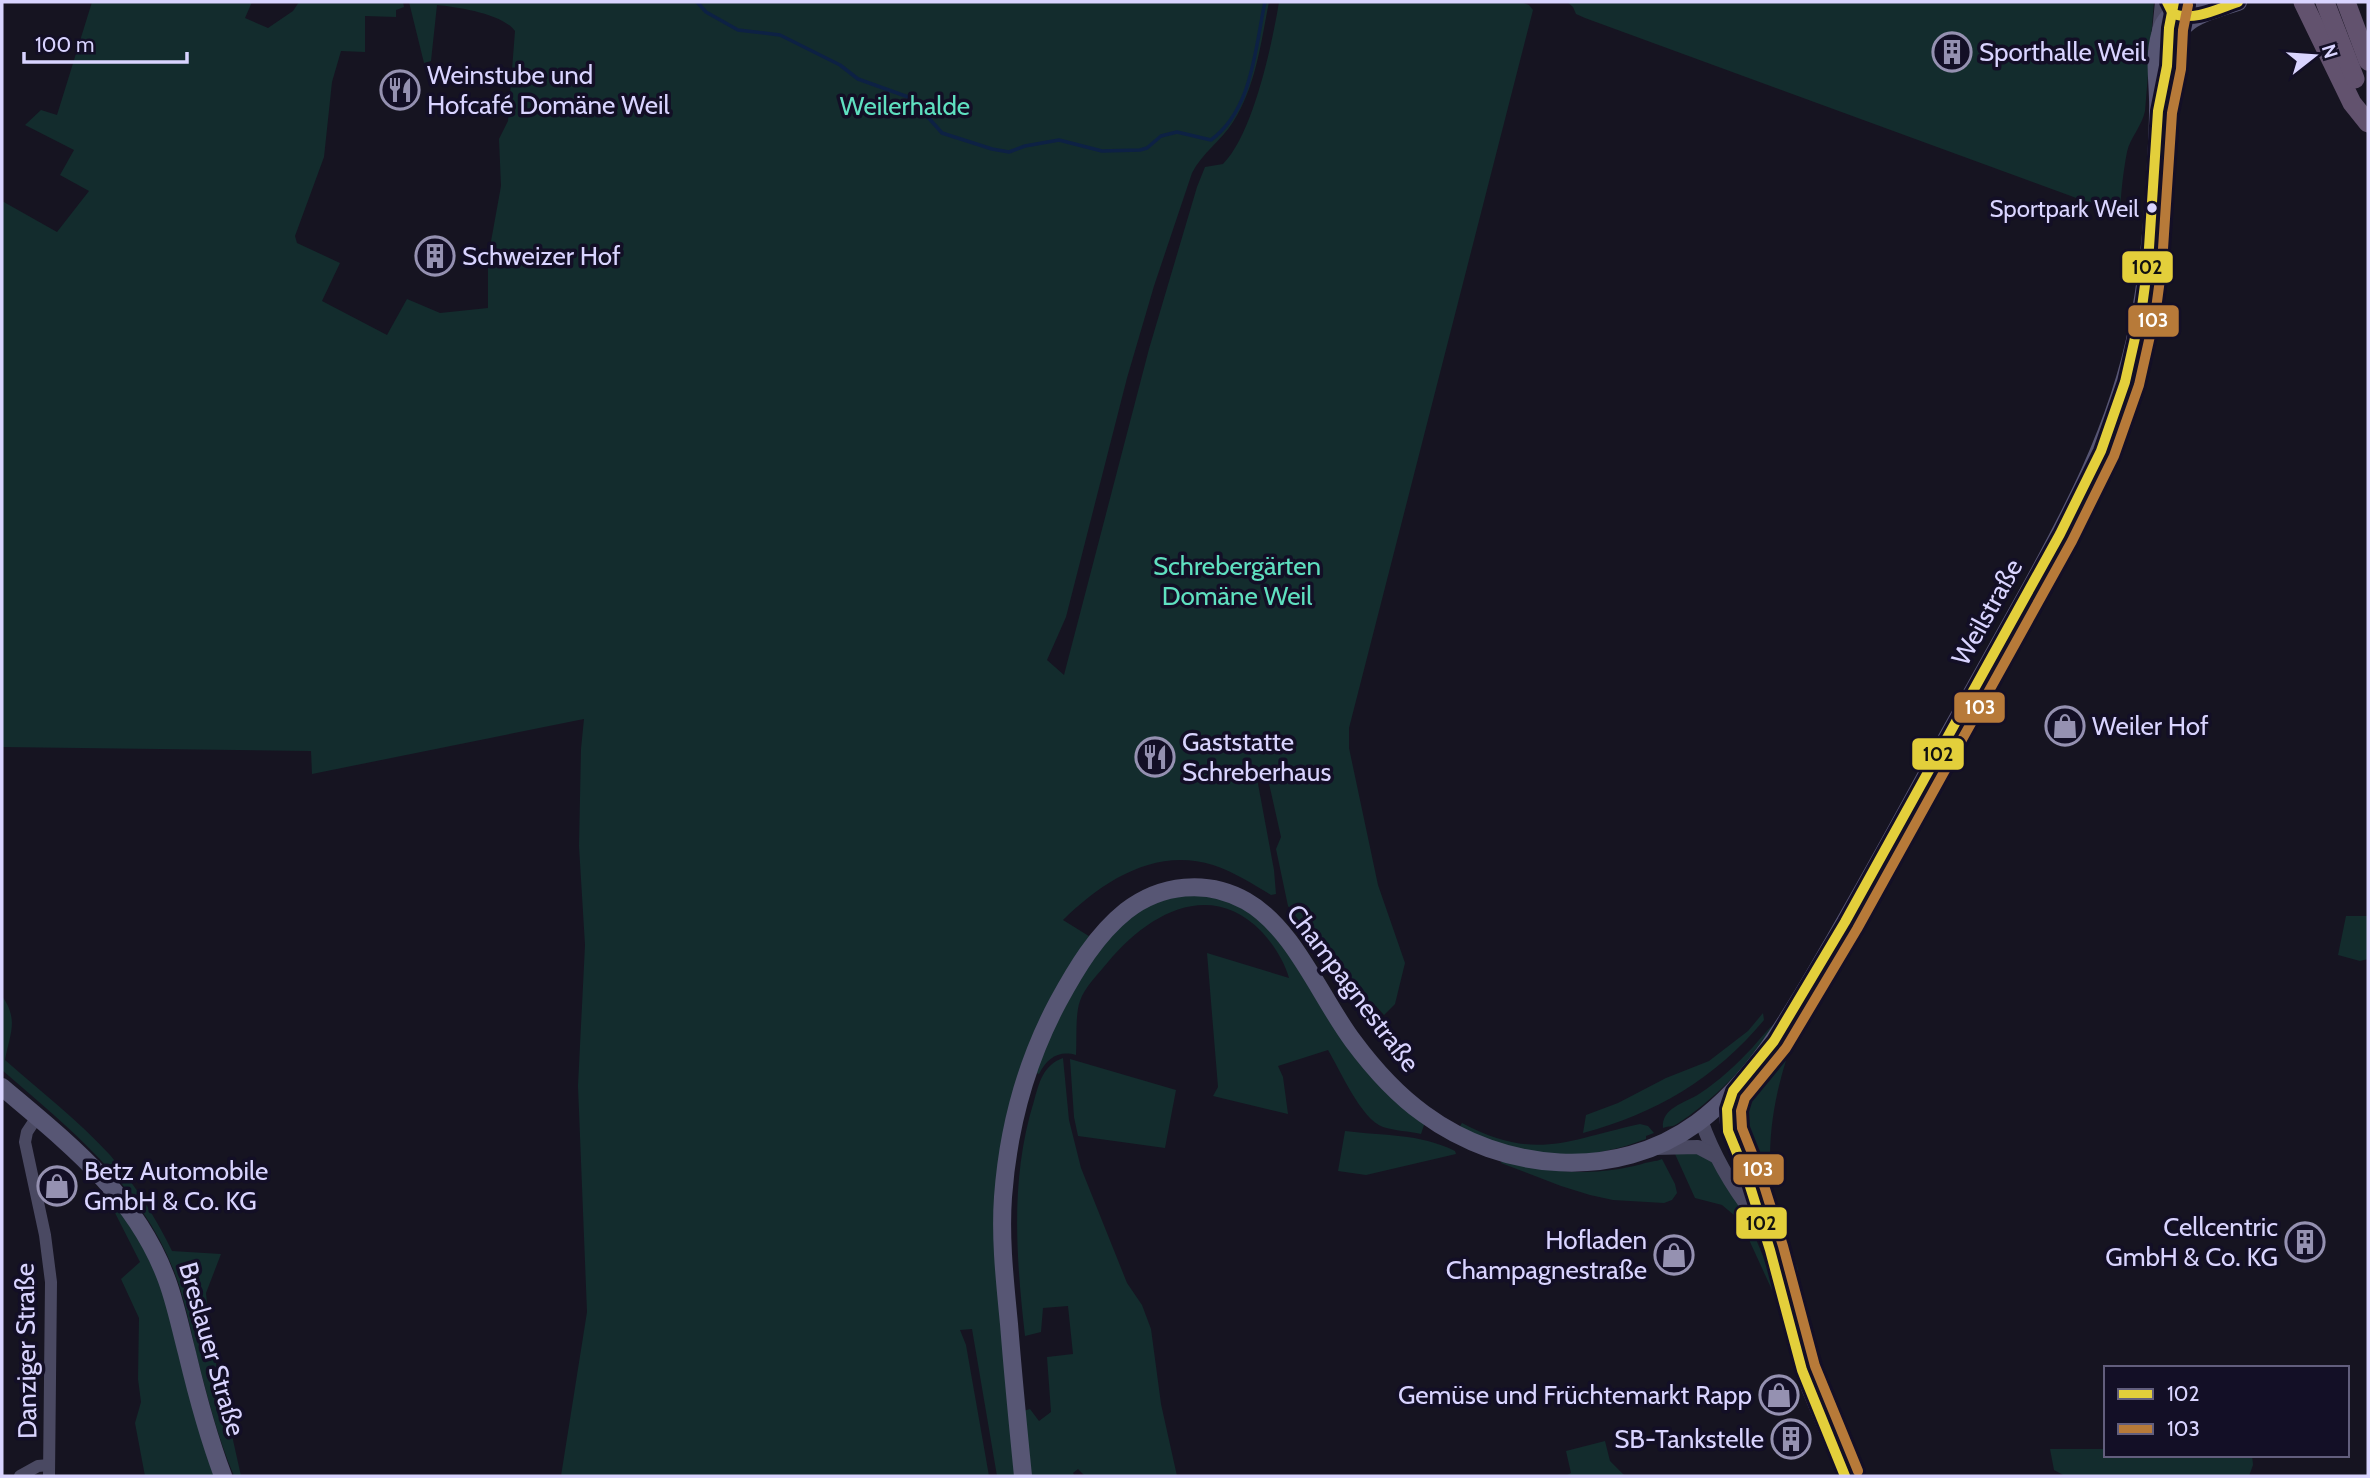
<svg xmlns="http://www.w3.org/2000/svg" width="2370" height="1478" viewBox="0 0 2370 1478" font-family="Cabin,sans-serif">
	<rect width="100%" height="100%" fill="#161421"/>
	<!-- green -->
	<g fill="#132c2d">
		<path d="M92,2h160l-7,16 23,10 25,-17 6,-9h104l1,5 -8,3v7l-31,-1v36l-24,-1 -9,31 -8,75 -29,79 2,7 43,20 -18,38 65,34 20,-36 33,14 48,-5v-50l13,-72 -2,-47 9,-18 7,-90c-12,-17 -57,-24 -78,-26l-6,56 -7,2 -15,-61h860c-8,40 -13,84 -36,120 -11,18 -31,31 -41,51l-38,113 -27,92 -61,239 -19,43 17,15 85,-326 48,-162 8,-20 18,-3c30,-30 49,-119 56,-162h242l8,3 4,5 -184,718v20l29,137 27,78 -10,41 -11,11 -8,-9 -15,13 -41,-71 -32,-42 -12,-57 5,-12 -15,-67 -10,3 18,97 2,24 -5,1c-18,-11 -37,-23 -58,-30 -58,-18 -110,16 -150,55l29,18 -86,196 12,342h-21l-25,-147 -12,1 6,15 23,131h-428l26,-164 -9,-226 7,-141 -6,-99 2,-97 3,-30 -272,55 -1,-23 -309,-4v-546l55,31 32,-41 -29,-16 14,-25 -49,-25 16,-15 16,5z"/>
		<path d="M1567,2h587l-9,109c-3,15 -15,27 -18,41 -4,21 -6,40 -7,62l-535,-196 -9,-4 -3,-7z"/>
		<path d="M1186,893l45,8 32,20 162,201 -4,12c-12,-3 -26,-3 -38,-7 -22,-8 -43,-57 -55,-77l-50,16 5,11 5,37 -75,-18 5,-9 -11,-134 82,25c-5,-17 -15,-33 -27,-46 -52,-54 -114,-18 -154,30 -9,11 -24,26 -28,39 -5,13 -3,39 -4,54 -17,-5 -29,3 -37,19l-5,-2c22,-55 58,-133 110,-165 12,-7 28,-10 42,-14z"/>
		<path d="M2346,916h22v43l-8,2 -22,-6z"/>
		<path d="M2,996c17,24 8,37 3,64 35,31 73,60 105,95 25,30 45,61 62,96l49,3 -15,39 5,48 30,135h-7c-17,-40 -27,-81 -38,-123 -6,-27 -12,-56 -22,-82 -34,-87 -104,-142 -172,-201z"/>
		<path d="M1763,1013l1,7c-48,58 -109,94 -181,113l3,-18 32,-12 48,-25 43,-17 39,-30z"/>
		<path d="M1775,1023c-15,32 -67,82 -98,101 -7,4 -7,1 -14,4 -2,-20 22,-25 36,-34 20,-13 38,-30 54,-47 7,-8 14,-17 22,-24z"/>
		<path d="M1792,1029l4,3c-19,48 -32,108 -23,160 4,26 16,52 25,77l-1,13 -10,1 -2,-5 -30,-94 -24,-60 3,-17z"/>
		<path d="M1063,1058l6,62 12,48 46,115 15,22 9,24 10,75 16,72h-92l-7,-7 -5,4 2,3h-46l-6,-65 7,-2 9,12 12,-9 -4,-55 26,-3 -5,-48 -25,2 -2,24 -16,4c-9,-80 -15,-158 9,-235 5,-18 9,-36 29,-43z"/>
		<path d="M1070,1059l106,31 -11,58 -87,-12 -4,-19z"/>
		<path d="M1462,1123c74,39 104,17 178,1l8,2 6,7 -8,3v3c-39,15 -89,24 -130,11 -20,-6 -38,-14 -57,-22z"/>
		<path d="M1345,1131c38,5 74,2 110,20l1,3 -90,21 -28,-4z"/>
		<path d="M1690,1150c6,3 14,5 20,9 17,12 64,111 62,131l-32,-70 -18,-15 -27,-7 -20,-44z"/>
		<path d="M1503,1159c50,14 89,18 139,5 8,-3 13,-2 20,-5l13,25 2,9 -5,7 -8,3 -51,-3 -23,-5 -29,-9 -60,-23z"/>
		<path d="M117,1202l34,53 67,221h-73l-10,-53 6,-21 -3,-23 1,-61 -18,-39 19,-17 -28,-55z"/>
		<path d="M1797,1291l7,5 4,33 17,65 -2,5 -4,-1 -11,-30 -17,-68 2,-7z"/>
		<path d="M1605,1441l5,20 15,15h-60l6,-3 -5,-22z"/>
		<path d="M2050,1449h56v6h146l1,10 -4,11h-184l-11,-6z"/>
	</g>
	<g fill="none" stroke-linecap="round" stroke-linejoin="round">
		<!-- stream -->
		<path stroke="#0d2144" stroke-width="3.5" d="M697,2l9,10 32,18 42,5 60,30 18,14 53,19 31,35 50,16 17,3 16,-6 34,-6 43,11 38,-1 7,-2 14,-12 16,-4 34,8c42,-31 44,-92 54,-138"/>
		<!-- minor -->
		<g stroke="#4a4962" stroke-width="12">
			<path d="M37,1117l-10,15 -2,10 20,93 6,47 -2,194"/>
			<path d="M20,1476l18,-10 11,-1"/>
		</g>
		<!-- tertiary -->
		<g stroke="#4a4962" stroke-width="14">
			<path d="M2159,32l3,-30"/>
			<path d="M1732,1092l-6,25 2,14 20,49 22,70 38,138 37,88"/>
			<path d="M1701,1120c12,34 31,67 53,95"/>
			<path d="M1654,1148l44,-1 17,9"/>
		</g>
		<!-- secondary -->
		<g stroke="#575674" stroke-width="18">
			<path d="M2164,80c11,-59 20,-61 74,-78"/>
			<path d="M2,1087c65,55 131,106 163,188 10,25 15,52 22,78 10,42 21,83 36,123"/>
			<path d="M1023,1476c-5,-50 -10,-101 -14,-152 -4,-42 -9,-85 -6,-127 5,-68 23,-135 55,-195 18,-33 38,-67 68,-91 35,-27 81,-32 120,-10 48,27 74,96 107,140 20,27 43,53 71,73 79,58 192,68 273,9 62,-46 99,-117 137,-182 34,-59 67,-119 99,-178 29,-52 58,-104 87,-156 50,-90 98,-179 118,-281 11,-54 15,-109 18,-164 1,-17 2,-34 2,-51 1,-25 -5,-52 2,-76 2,-11 6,-14 12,-22l28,-11"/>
		</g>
		<!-- trunk -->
		<g stroke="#62526e" stroke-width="19">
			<path d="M2303,2l49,101 16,20"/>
			<path d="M2325,2l30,77"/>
			<path d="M2346,2l22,59"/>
		</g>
		<!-- bus-1 casing -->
		<g stroke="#130f26" stroke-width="16">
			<g id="bus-1">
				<path d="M2167,2l6,12c23,7 44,-5 65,-12"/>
				<path d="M1845,1476l-43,-106 -32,-120 -22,-70 -20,-49 -1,-22 6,-18 41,-50 71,-119 215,-388 41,-83 24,-69 17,-75 6,-44 10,-152 9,-45 2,-38 5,-26"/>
			</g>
		</g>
		<!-- bus-2 casing -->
		<g stroke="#130f26" stroke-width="16">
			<path id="bus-2" d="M1858,1471l-43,-105 -32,-120 -22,-70 -19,-48 -1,-17 4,-13 41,-50 71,-119 215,-388 42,-85 25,-71 17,-76 6,-45 10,-151 9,-44 2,-39 5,-25"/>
		</g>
		<!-- bus-1 -->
		<use href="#bus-1" stroke="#e3cf3b" stroke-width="10"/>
		<!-- bus-2 -->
		<use href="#bus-2" stroke="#b77a39" stroke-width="10"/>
	</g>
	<!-- icons -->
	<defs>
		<g id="building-ring" transform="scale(2.0125)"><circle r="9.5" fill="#130f26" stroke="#9591b1" stroke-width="1.5"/><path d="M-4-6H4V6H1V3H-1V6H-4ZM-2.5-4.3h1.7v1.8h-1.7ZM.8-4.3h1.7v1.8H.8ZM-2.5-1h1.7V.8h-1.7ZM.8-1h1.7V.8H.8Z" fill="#9591b1"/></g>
		<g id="restaurant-ring" transform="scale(2.0125)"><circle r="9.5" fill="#130f26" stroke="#9591b1" stroke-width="1.5"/><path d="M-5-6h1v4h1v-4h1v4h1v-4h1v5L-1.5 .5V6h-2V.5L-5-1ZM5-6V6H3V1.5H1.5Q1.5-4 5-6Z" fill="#9591b1"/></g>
		<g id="shop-ring" transform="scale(2.0125)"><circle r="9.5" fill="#130f26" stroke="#9591b1" stroke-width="1.5"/><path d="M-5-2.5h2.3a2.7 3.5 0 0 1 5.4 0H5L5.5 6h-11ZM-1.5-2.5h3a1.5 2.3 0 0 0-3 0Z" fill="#9591b1"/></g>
	</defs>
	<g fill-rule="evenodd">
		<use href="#building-ring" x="1952" y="52"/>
		<use href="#restaurant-ring" x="400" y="90"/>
		<use href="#building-ring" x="435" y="256"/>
		<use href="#shop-ring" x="2065" y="726"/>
		<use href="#restaurant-ring" x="1155" y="757"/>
		<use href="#shop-ring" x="57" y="1186"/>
		<use href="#building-ring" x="2305" y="1242"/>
		<use href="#shop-ring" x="1674" y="1255"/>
		<use href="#shop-ring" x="1779" y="1395"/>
		<use href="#building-ring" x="1791" y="1439"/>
	</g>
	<!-- markers -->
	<circle fill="#d9d4ff" stroke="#130f26" stroke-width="2.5" cx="2152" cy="208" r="6"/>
	<g text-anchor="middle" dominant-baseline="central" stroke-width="7" stroke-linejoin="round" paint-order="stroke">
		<!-- bus labels -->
		<g font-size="24" fill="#d9d4ff" stroke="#130f26" text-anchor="end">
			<text x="2139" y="208">Sportpark Weil</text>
		</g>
		<!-- poi labels -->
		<g font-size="26" fill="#d9d4ff" stroke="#130f26" text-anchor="start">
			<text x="1979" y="52">Sporthalle Weil</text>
			<text x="427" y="75">Weinstube und<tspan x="427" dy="30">Hofcafé Domäne Weil</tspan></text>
			<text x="462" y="256">Schweizer Hof</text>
			<text x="2092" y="726">Weiler Hof</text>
			<text x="1182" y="742">Gaststatte<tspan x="1182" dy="30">Schreberhaus</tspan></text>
			<text x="84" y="1171">Betz Automobile<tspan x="84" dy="30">GmbH &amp; Co. KG</tspan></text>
			<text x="2278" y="1227" text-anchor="end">Cellcentric<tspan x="2278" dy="30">GmbH &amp; Co. KG</tspan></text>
			<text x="1647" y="1240" text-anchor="end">Hofladen<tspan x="1647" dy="30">Champagnestraße</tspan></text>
			<text x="1752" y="1395" text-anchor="end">Gemüse und Früchtemarkt Rapp</text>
			<text x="1764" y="1439" text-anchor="end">SB-Tankstelle</text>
		</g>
		<!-- park labels -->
		<g font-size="26" fill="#5fe0c0" stroke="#130f26">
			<text x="905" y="106">Weilerhalde</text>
			<text x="1237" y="566">Schrebergärten<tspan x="1237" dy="30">Domäne Weil</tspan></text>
		</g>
		<!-- street labels -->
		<g font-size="26" fill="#d9d4ff" stroke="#130f26">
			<text transform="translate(1987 612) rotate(-61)">Weilstraße</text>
			<text transform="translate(1353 988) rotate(53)">Champagnestraße</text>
			<text transform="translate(212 1349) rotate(74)">Breslauer Straße</text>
			<text transform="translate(26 1351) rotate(-91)">Danziger Straße</text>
		</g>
	</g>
	<g stroke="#130f26" stroke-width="2.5">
		<rect x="2121" y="250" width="53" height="34" rx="7" fill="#e3cf3b"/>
		<rect x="2127" y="304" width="53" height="34" rx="7" fill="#b77a39"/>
		<rect x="1953" y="691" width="53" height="33" rx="7" fill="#b77a39"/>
		<rect x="1911" y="737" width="54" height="34" rx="7" fill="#e3cf3b"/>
		<rect x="1732" y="1153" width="53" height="33" rx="7" fill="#b77a39"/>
		<rect x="1735" y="1206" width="53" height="34" rx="7" fill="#e3cf3b"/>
	</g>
	<g font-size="19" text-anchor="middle" font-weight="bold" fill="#fff">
		<text x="2153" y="327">103</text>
		<text x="1980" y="714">103</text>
		<text x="1758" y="1176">103</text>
	</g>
	<g font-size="19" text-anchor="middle" font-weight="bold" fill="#111">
		<text x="2147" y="274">102</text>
		<text x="1938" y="761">102</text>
		<text x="1761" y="1230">102</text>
	</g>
	<!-- border -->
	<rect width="2370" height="1478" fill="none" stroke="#d9d4ff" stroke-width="7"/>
	<!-- legend -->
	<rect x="2104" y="1366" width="245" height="91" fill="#130f26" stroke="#625e7d" stroke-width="2"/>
	<rect x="2118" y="1389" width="35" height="10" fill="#e3cf3b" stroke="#625e7d" stroke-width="2"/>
	<text x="2167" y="1401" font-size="21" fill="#d9d4ff">102</text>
	<rect x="2118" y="1424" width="35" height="10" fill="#b77a39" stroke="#625e7d" stroke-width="2"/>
	<text x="2167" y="1436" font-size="21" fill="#d9d4ff">103</text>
	<!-- north arrow -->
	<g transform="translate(2314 56) rotate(73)" stroke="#130f26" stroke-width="5" paint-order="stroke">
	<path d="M0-5L12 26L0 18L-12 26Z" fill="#d9d4ff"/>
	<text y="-10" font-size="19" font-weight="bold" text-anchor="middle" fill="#d9d4ff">N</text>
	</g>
	<!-- scale -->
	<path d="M24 52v10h163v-10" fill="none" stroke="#d9d4ff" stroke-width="3.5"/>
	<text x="35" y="52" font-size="21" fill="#d9d4ff" stroke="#130f26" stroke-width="5" paint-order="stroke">100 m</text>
</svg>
